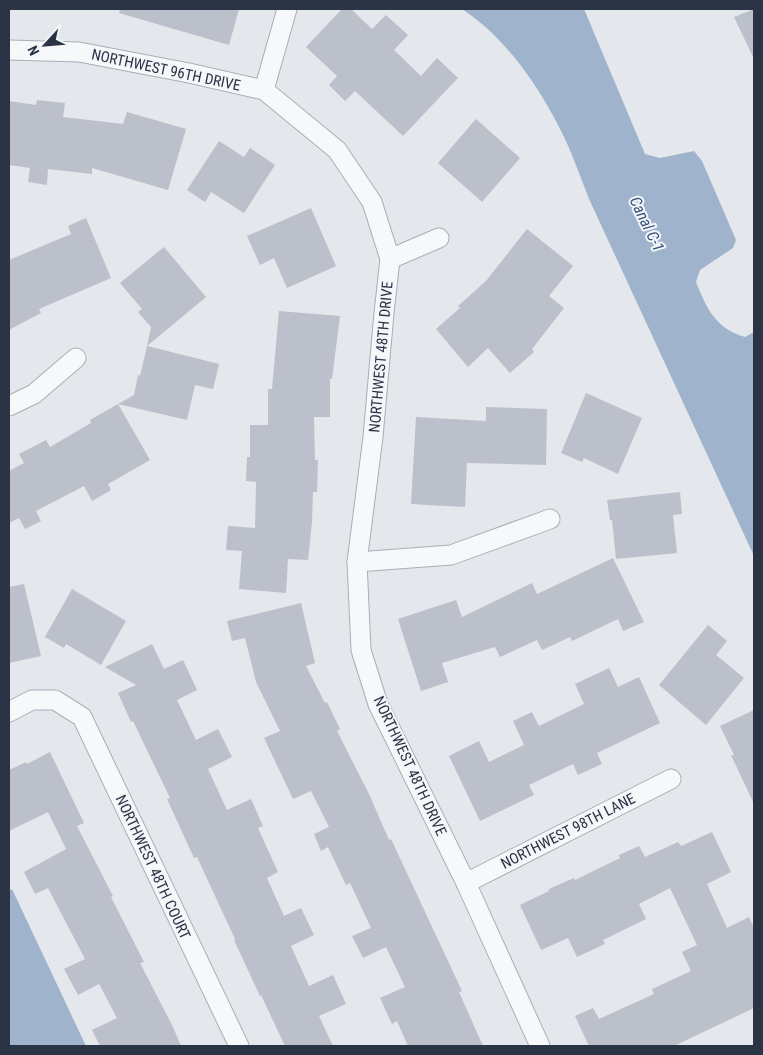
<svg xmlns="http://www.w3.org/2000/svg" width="763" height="1055" viewBox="0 0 763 1055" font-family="'Roboto Condensed',sans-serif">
	<rect width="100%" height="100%" fill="#e4e7ec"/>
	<!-- water -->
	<g fill="#9fb4cc">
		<path d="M462,9h122l61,145 15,4 34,-7 8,10 34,79 -3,8 -33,22 -4,12c11,27 19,46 49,55l9,-5v224l-165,-357c-8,-20 -15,-41 -24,-60 -23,-48 -58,-101 -103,-130z"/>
		<path d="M12,889l74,157h-77v-155z"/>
	</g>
	<!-- building -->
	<g fill="#bbc0ca">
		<path d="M120,9h119l-10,36 -110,-32z"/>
		<path d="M342,9h9l21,20 14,-14 22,20 -14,15 27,26 16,-18 21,20 -55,58 -48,-45 -10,10 -16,-16 8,-9 -31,-29z"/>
		<path d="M754,9v50l-20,-42z"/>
		<path d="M37,100l28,3 -2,14 60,7 4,-12 59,17 -18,61 -76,-22v6l-44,-5 -1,16 -19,-3 2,-14 -21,-3v-64l27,4z"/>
		<path d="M476,119l44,39 -38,44 -44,-39z"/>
		<path d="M219,141l25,16 6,-9 25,17 -31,48 -33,-21 -6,10 -18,-12z"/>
		<path d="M311,208l25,58 -49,22 -13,-30 -14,7 -13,-29z"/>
		<path d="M86,218l25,60 -72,31 2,4 -32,17v-70l62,-26 -3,-8z"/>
		<path d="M527,229l46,37 -24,30 15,12 -32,41 2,3 -24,21 -22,-25 -20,19 -32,-38 24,-21 -2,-2 28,-25z"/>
		<path d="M164,247l42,50 -59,49 4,-19 -13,-15 4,-3 -22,-26z"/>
		<path d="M279,311l61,5 -8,63h-2v38h-16l1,43h3l-1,32h-4l-1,30 -4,38 -20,-1 -2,34 -47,-4 3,-38 -16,-1 2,-24 27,2 1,-46 -10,-1 1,-24h3v-32h18v-36h4z"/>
		<path d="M147,346l72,18 -6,25 -18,-4 -8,35 -69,-16 16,-9 4,-20 2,1z"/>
		<path d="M586,393l56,25 -24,56 -34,-16 -2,4 -21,-9z"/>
		<path d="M118,404l32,56 -42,24 3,6 -19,11 -8,-15 -48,25 5,10 -16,8 -6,-11 -10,5v-52l15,-8 -5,-9 27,-14 4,7 41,-24 -1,-3z"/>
		<path d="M486,407l61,2 -1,56 -79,-2 -2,44 -54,-3 5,-87 70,4z"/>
		<path d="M680,492l2,22 -9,1 4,38 -61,6 -4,-39h-2l-3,-20z"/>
		<path d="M613,558l31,64 -21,9 -5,-12 -46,22 -2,-4 -28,13 -5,-10 -37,17 -5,-10 -53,16 6,19 -27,9 -23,-72 58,-19 6,17 70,-34 5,11z"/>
		<path d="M24,584l17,72 -32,7v-76z"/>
		<path d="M72,589l54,32 -25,44 -35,-21 -2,4 -19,-11z"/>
		<path d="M301,603l14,60 -9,3 19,37 2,-1 13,27 -3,2 32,63 20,46 2,-1 71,152 -3,1 24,54h-75l-11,-25 -5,3 -12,-26 25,-11 -19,-40 -23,11 -11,-22 19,-8 -21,-45 -4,2 -18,-38 -7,4 -7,-17 15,-7 -18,-36 -18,8 -29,-61 16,-7 -24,-49 -11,-44 -13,3 -5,-20z"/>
		<path d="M708,625l19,16 -11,14 28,23 -38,47 -47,-40z"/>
		<path d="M152,644l12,25 19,-9 14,30 -20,10 19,40 22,-11 14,28 -24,12 19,41 24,-11 12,27 -5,2 20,44 -11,6 17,38 17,-8 13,27 -23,11 18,40 24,-11 13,29 -27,12 14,30h-48l-24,-51 -1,1 -26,-56 1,-1 -38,-82 -3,1 -27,-59 3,-1 -37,-77 -2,1 -13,-29 18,-8 -31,-18z"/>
		<path d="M609,668l9,19 21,-10 21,46 -63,30 5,11 -24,11 -5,-11 -44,21 5,10 -54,26 -31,-65 30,-15 10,21 35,-17 -11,-24 19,-9 7,14 45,-22 -9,-20z"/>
		<path d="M754,710v94l-23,-49h3l-14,-29z"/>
		<path d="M50,752l34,71 -7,3 36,70 -2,1 33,65 -4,1 33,64 8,19h-81l-8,-16 25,-12 -18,-34 -21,11 -14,-26 21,-10 -37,-71 -13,6 -11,-22 42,-23 -18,-37 -39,19v-61l17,-8 1,2z"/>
		<path d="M712,832l19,40 -24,12 20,44 22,-11 5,11v80l-80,38h-85l-14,-30 18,-8 6,11 55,-25 -2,-5 39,-18 -9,-19 15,-7 -27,-57 -31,16 7,15 -43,21 2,4 -28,13 -9,-19 -27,12 -21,-45 29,-14v-2l25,-11 1,2 45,-22 -1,-3 20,-9 6,11 33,-15 3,4z"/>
	</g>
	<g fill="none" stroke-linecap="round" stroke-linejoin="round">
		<!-- street casing -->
		<g stroke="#a9aeb7" stroke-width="21">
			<g id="street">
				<path d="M9,50l70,2 110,21 75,17 73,60 35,52 18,57 -6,54 -11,124 -16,125 4,88 17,54 88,179 74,163"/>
				<path d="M264,90l23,-81"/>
				<path d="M390,259l49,-21"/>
				<path d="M9,406l25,-12 42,-36"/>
				<path d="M357,562l94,-7 99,-36"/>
				<path d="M9,712l23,-12h23l27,17 157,329"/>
				<path d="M466,883l205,-104"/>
			</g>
		</g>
		<!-- street -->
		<use href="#street" stroke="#f7f8fa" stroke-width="19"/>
	</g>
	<g text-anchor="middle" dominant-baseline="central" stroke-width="4" stroke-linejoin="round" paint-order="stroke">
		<!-- street labels -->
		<g font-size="15" fill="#2b3445" stroke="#f4f6f9">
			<text transform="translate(166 70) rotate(12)">NORTHWEST 96TH DRIVE</text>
			<text transform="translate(381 357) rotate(-85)">NORTHWEST 48TH DRIVE</text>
			<text transform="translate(410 766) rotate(65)">NORTHWEST 48TH DRIVE</text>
			<text transform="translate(568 831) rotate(-27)">NORTHWEST 98TH LANE</text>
			<text transform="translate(153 867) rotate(65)">NORTHWEST 48TH COURT</text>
		</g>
		<!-- water labels -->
		<g font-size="16" font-style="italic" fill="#34527a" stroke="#f4f6f9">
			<text transform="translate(647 224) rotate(64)">Canal C-1</text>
		</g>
	</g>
	<!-- border -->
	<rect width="763" height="1055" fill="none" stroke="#2b3445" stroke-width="20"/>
	<!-- north arrow -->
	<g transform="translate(45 45) rotate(244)" stroke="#f4f6f9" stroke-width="4" paint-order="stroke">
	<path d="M0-4L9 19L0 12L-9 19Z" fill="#2b3445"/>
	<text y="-8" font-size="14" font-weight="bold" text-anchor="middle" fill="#2b3445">N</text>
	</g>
</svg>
